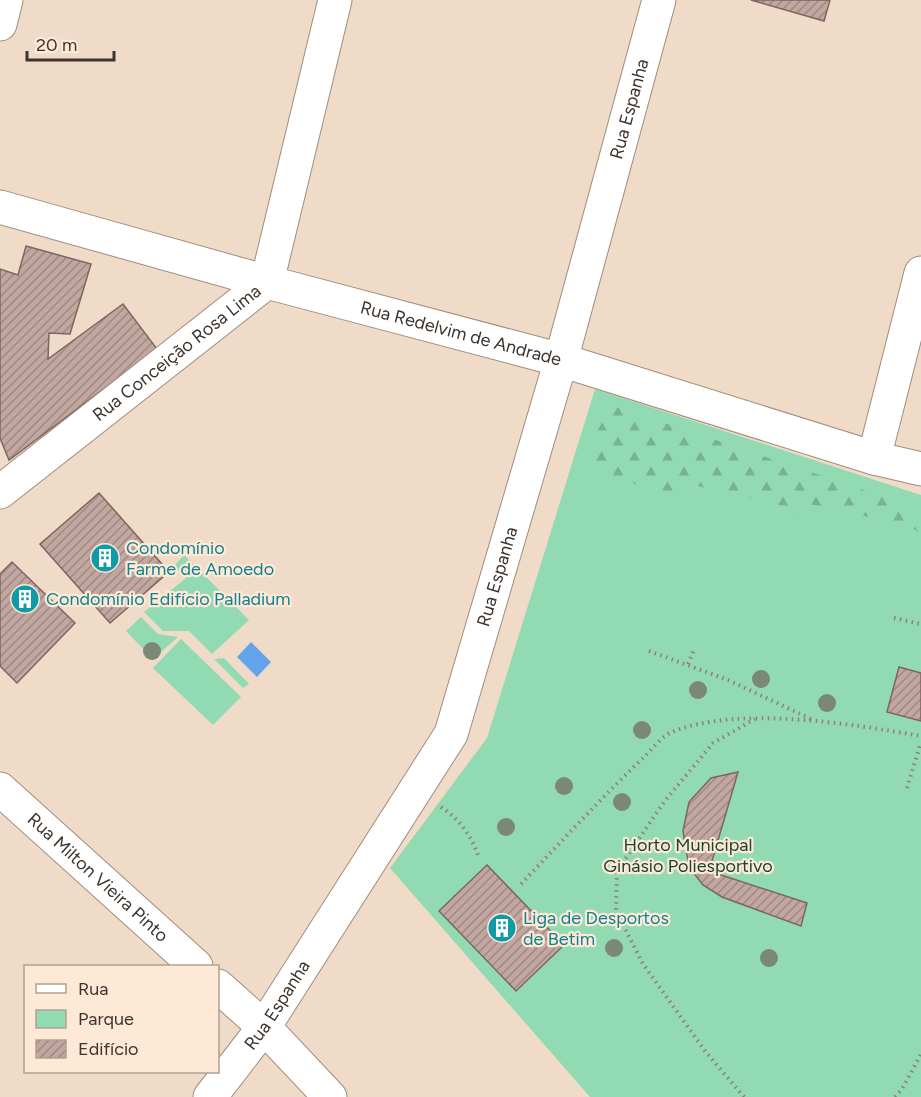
<svg xmlns="http://www.w3.org/2000/svg" width="921" height="1097" viewBox="0 0 921 1097" font-family="Figtree,sans-serif">
	<defs>
		<pattern id="forest-firs" width="22" height="20" patternUnits="userSpaceOnUse" patternTransform="scale(1.5)"><rect width="22" height="20" fill="#92dab2"/><path d="M5 1l3.5 6h-7zM16 11l3.5 6h-7z" fill="#78b291"/></pattern>
		<pattern id="building-hatch" width="6" height="6" patternUnits="userSpaceOnUse" patternTransform="scale(1.5)"><rect width="6" height="6" fill="#c2a7a0"/><path d="M-1 1l2-2M0 6l6-6M5 7l2-2" fill="none" stroke="#9f8983"/></pattern>
	</defs>
	<rect width="100%" height="100%" fill="#f0dbc9"/>
	<!-- green -->
	<g fill="#92dab2">
		<path d="M595,389l326,106v602h-331l-200,-229 97,-130z"/>
		<path d="M184,555l65,65 -37,34 -23,-23h-26l-19,-19 42,-34 -12,-12z"/>
		<path d="M141,617l17,17 20,3 -25,22 -27,-28z"/>
		<path d="M181,639l60,58 -28,28 -60,-57z"/>
		<path d="M224,658l25,26 -6,4 -29,-29z"/>
	</g>
	<!-- forest -->
	<path fill="url(#forest-firs)" d="M611,405l310,104v25l-11,-8 -105,-23 -14,22 -12,-7 5,-12 -99,-23 -18,14 -28,-12 -40,-9 -15,-19z"/>
	<!-- water -->
	<path fill="#63a3e9" d="M251,642l20,20 -14,15 -20,-20z"/>
	<!-- building -->
	<g fill="url(#building-hatch)" stroke="#7e655f" stroke-width="1.5">
		<path d="M751,0h79l-6,21z"/>
		<path d="M26,246l65,18 -21,70 -21,-1 -1,26 75,-55 34,45 -148,111 -9,-22v-169l18,6z"/>
		<path d="M99,493l70,79 -59,51 -70,-79z"/>
		<path d="M12,562l63,61 -58,60 -17,-17v-92z"/>
		<path d="M899,667l22,6v48l-34,-9z"/>
		<path d="M738,772l-29,99 98,32 -6,23 -79,-29 -19,-12 -14,-18 -6,-36 6,-29 22,-24z"/>
		<path d="M487,865l77,80 -48,46 -77,-80z"/>
	</g>
	<g fill="none" stroke-linecap="round" stroke-linejoin="round">
		<!-- minor casing -->
		<g stroke="#a08c7c" stroke-width="35">
			<g id="minor">
				<path d="M0,24l6,-24"/>
				<path id="s1" d="M0,207l267,75 294,78 313,98 47,11"/>
				<path d="M874,458l47,-185"/>
				<path id="s2" d="M0,492l267,-210 68,-282"/>
				<path id="s3" d="M0,789l196,177"/>
				<path d="M218,986l46,41 66,70"/>
				<path id="s4" d="M210,1097l54,-70 187,-293 110,-374 98,-360"/>
			</g>
		</g>
		<!-- path -->
		<g stroke="#8f8175" stroke-width="4" stroke-dasharray="1.5 4.5" stroke-linecap="butt">
			<path d="M894,618l27,6"/>
			<path d="M649,651l79,29 83,39"/>
			<path d="M688,664l6,-14"/>
			<path d="M907,788l14,-46"/>
			<path d="M441,807c19,12 31,30 38,51"/>
			<path d="M521,884c40,-42 79,-85 121,-125 9,-8 19,-23 30,-27 66,-27 180,-8 249,4"/>
			<path d="M744,1097l-39,-46 -62,-87 -27,-53 1,-40 47,-69 49,-59 42,-24"/>
			<path d="M895,1097l7,-8 19,-35"/>
		</g>
		<!-- minor -->
		<use href="#minor" stroke="#fff" stroke-width="33"/>
	</g>
	<!-- trees -->
	<g fill="#7a8874">
		<circle cx="152" cy="651" r="9"/>
		<circle cx="761" cy="679" r="9"/>
		<circle cx="698" cy="690" r="9"/>
		<circle cx="827" cy="703" r="9"/>
		<circle cx="642" cy="730" r="9"/>
		<circle cx="564" cy="786" r="9"/>
		<circle cx="622" cy="802" r="9"/>
		<circle cx="506" cy="827" r="9"/>
		<circle cx="614" cy="948" r="9"/>
		<circle cx="769" cy="958" r="9"/>
	</g>
	<!-- icons -->
	<defs>
		<g id="building-disc" transform="scale(1.5)"><circle r="9.5" fill="#0f9aa8" stroke="#fee8d6"/><path d="M-4-6H4V6H1V3H-1V6H-4ZM-2.5-4.3h1.7v1.8h-1.7ZM.8-4.3h1.7v1.8H.8ZM-2.5-1h1.7V.8h-1.7ZM.8-1h1.7V.8H.8Z" fill="#fff"/></g>
	</defs>
	<g fill-rule="evenodd">
		<use href="#building-disc" x="105" y="558"/>
		<use href="#building-disc" x="25" y="599"/>
		<use href="#building-disc" x="502" y="928"/>
	</g>
	<g text-anchor="middle" dominant-baseline="central" stroke-width="4.5" stroke-linejoin="round" paint-order="stroke">
		<!-- street labels -->
		<g font-size="18" fill="#3d342d" stroke="#fee8d6">
			<text stroke="none"><textPath href="#s4" startOffset="1086">Rua Espanha</textPath></text>
			<text stroke="none"><textPath href="#s1" startOffset="478">Rua Redelvim de Andrade</textPath></text>
			<text stroke="none"><textPath href="#s2" startOffset="225">Rua Conceição Rosa Lima</textPath></text>
			<text stroke="none"><textPath href="#s4" startOffset="600">Rua Espanha</textPath></text>
			<text stroke="none"><textPath href="#s3" startOffset="132">Rua Milton Vieira Pinto</textPath></text>
			<text stroke="none"><textPath href="#s4" startOffset="114">Rua Espanha</textPath></text>
		</g>
		<!-- culture labels -->
		<g font-size="18" fill="#0d838f" stroke="#fee8d6" text-anchor="start">
			<text x="126" y="548">Condomínio<tspan x="126" dy="21">Farme de Amoedo</tspan></text>
			<text x="46" y="599">Condomínio Edifício Palladium</text>
			<text x="523" y="918">Liga de Desportos<tspan x="523" dy="21">de Betim</tspan></text>
		</g>
		<!-- park labels -->
		<g font-size="18" fill="#19442e" stroke="#fee8d6">
			<text x="688" y="845">Horto Municipal<tspan x="688" dy="21">Ginásio Poliesportivo</tspan></text>
		</g>
	</g>
	<!-- legend -->
	<rect x="24" y="965" width="195" height="108" fill="#fee8d6" stroke="#b1a092" stroke-width="1.5"/>
	<rect x="36" y="984" width="30" height="9" fill="#ffffff" stroke="#b1a092" stroke-width="1.5"/>
	<text x="78" y="995" font-size="18" fill="#3d342d">Rua</text>
	<rect x="36" y="1010" width="30" height="18" fill="#92dab2" stroke="#b1a092" stroke-width="1.5"/>
	<text x="78" y="1025" font-size="18" fill="#3d342d">Parque</text>
	<rect x="36" y="1040" width="30" height="18" fill="url(#building-hatch)" stroke="#b1a092" stroke-width="1.5"/>
	<text x="78" y="1055" font-size="18" fill="#3d342d">Edifício</text>
	<!-- scale -->
	<path d="M27 51v9h87v-9" fill="none" stroke="#3d342d" stroke-width="3"/>
	<text x="36" y="51" font-size="18" fill="#3d342d" stroke="#fee8d6" stroke-width="4.5" paint-order="stroke">20 m</text>
</svg>
